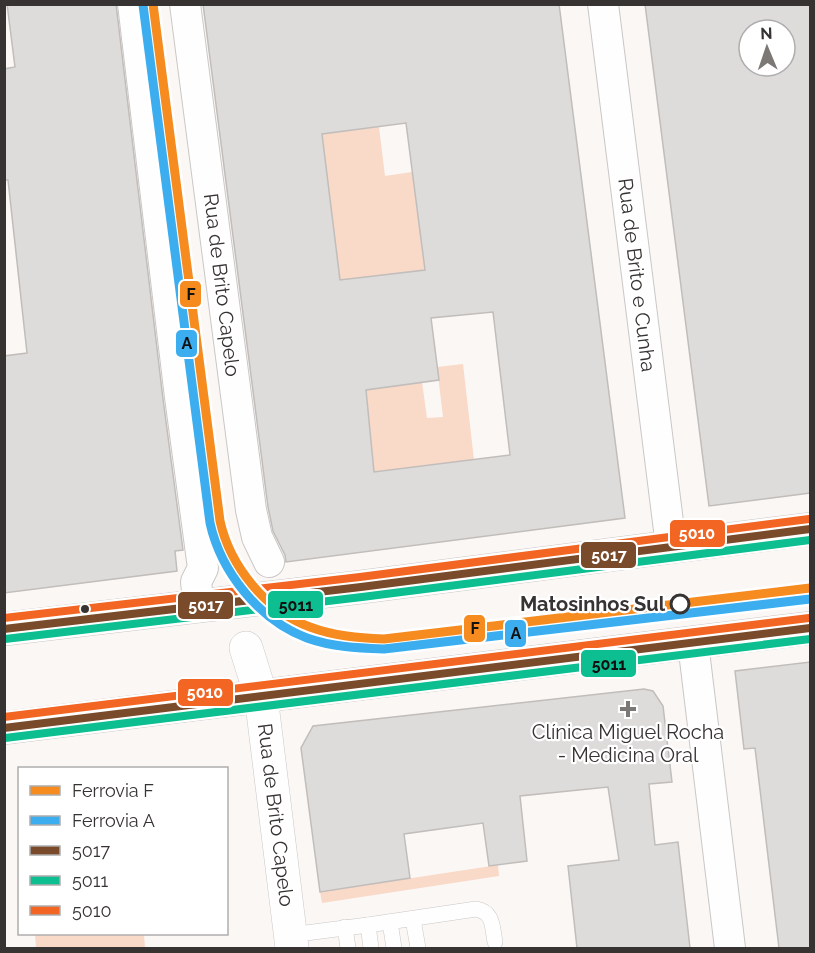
<svg xmlns="http://www.w3.org/2000/svg" width="815" height="953" viewBox="0 0 815 953" font-family="Raleway,sans-serif">
	<rect width="100%" height="100%" fill="#fbf7f5"/>
	<!-- green -->
	<g fill="#f9d9c8">
		<path d="M379,127l6,49 27,-4 13,98 -85,10 -18,-146z"/>
		<path d="M463,364l11,96 -100,12 -22,-95 70,5 5,36 16,-1 -6,-50z"/>
		<path d="M498,865l1,11 -177,27 -2,-11z"/>
		<path d="M35,934h109l1,14h-109z"/>
	</g>
	<!-- building -->
	<g fill="#dedcda" stroke="#c0bdbb" stroke-width="1.5" fill-rule="evenodd">
		<path d="M7,4h109l47,395 20,151 -8,1 2,20 -173,22v-237l23,-3 -19,-173h-4v-111l11,-2z"/>
		<path d="M203,4h356l66,514 -339,44 -1,-7 -12,-24 -5,-24zM406,123l19,147 -85,10 -18,-146zM493,312l17,143 -136,17 -8,-82 73,-10 -8,-62z"/>
		<path d="M645,4h165v489l-101,13zM749,30h36v36h-36z"/>
		<path d="M810,662v286h-31l-24,-200 -11,1 -9,-78z"/>
		<path d="M644,689l9,2 10,15 9,76 -23,2 6,61 23,-3 12,106h-113l-9,-82 51,-6 -11,-73 -88,9 7,65 -38,5 -6,-43 -79,11 6,44 -90,14 -19,-144 12,-22z"/>
	</g>
	<g fill="none" stroke-linecap="round" stroke-linejoin="round">
		<!-- lane casing -->
		<g stroke="#cac7c6" stroke-width="16">
			<g id="lane">
				<path d="M413,919l5,29"/>
				<path d="M390,922l4,26"/>
				<path d="M368,925l108,-16c18,3 16,18 19,33"/>
				<path d="M345,927l3,21"/>
				<path d="M290,935l78,-10 3,23"/>
			</g>
		</g>
		<!-- street casing -->
		<g stroke="#cac7c6" stroke-width="32">
			<g id="street">
				<path d="M133,4l47,393 23,171 -7,14 3,25"/>
				<path d="M185,4l66,506 6,27 12,25"/>
				<path d="M603,4l68,542"/>
				<path d="M693,643l37,305"/>
			</g>
		</g>
		<!-- secondary casing -->
		<g stroke="#cac7c6" stroke-width="34">
			<g id="secondary">
				<path d="M4,629l357,-42 449,-58"/>
				<path d="M246,648l15,48 31,252"/>
				<path d="M4,728l806,-100"/>
			</g>
		</g>
		<!-- lane -->
		<use href="#lane" stroke="#fefefe" stroke-width="15"/>
		<!-- street -->
		<use href="#street" stroke="#fefefe" stroke-width="30"/>
		<!-- secondary -->
		<use href="#secondary" stroke="#fefefe" stroke-width="33"/>
		<!-- bus-1 casing -->
		<g stroke="#fff" stroke-width="12">
			<g id="bus-1">
				<path d="M4,629l357,-42 449,-58"/>
				<path d="M4,728l806,-100"/>
			</g>
		</g>
		<!-- bus-2 casing -->
		<g stroke="#fff" stroke-width="12">
			<g id="bus-2">
				<path d="M5,639l357,-42 448,-57"/>
				<path d="M5,738l805,-99"/>
			</g>
		</g>
		<!-- bus-3 casing -->
		<g stroke="#fff" stroke-width="12">
			<g id="bus-3">
				<path d="M4,618l356,-41 449,-58"/>
				<path d="M4,717l805,-99"/>
			</g>
		</g>
		<!-- bus-1 -->
		<use href="#bus-1" stroke="#7a4b2a" stroke-width="8"/>
		<!-- bus-2 -->
		<use href="#bus-2" stroke="#0dbe90" stroke-width="8"/>
		<!-- bus-3 -->
		<use href="#bus-3" stroke="#f26522" stroke-width="8"/>
		<!-- rail-1 casing -->
		<g stroke="#fff" stroke-width="14">
			<path id="rail-1" d="M153,4l67,517c10,45 46,90 90,106 24,9 49,11 74,12l426,-51"/>
		</g>
		<!-- rail-2 casing -->
		<g stroke="#fff" stroke-width="14">
			<path id="rail-2" d="M143,5l67,518c11,49 49,97 97,115 25,9 51,10 77,11l426,-50"/>
		</g>
		<!-- rail-1 -->
		<use href="#rail-1" stroke="#f68b1f" stroke-width="9"/>
		<!-- rail-2 -->
		<use href="#rail-2" stroke="#3caeef" stroke-width="9"/>
	</g>
	<!-- markers -->
	<circle fill="#fff" stroke="#363332" stroke-width="3" cx="680" cy="604" r="9"/>
	<circle fill="#363332" stroke="#fff" stroke-width="2" cx="85" cy="609" r="5"/>
	<path fill="#7b7876" stroke="#fff" stroke-width="2" d="M625 700h6v6h6v6h-6v6h-6v-6h-6v-6h6z"/>
	<g text-anchor="middle" dominant-baseline="central" stroke-width="4.5" stroke-linejoin="round" paint-order="stroke">
		<!-- street labels -->
		<g font-size="20" fill="#363332" stroke="#fff">
			<text transform="translate(637 275) rotate(83)">Rua de Brito e Cunha</text>
			<text transform="translate(222 285) rotate(83)">Rua de Brito Capelo</text>
			<text transform="translate(276 815) rotate(83)">Rua de Brito Capelo</text>
		</g>
		<!-- stop labels -->
		<g font-size="20" font-weight="bold" fill="#363332" stroke="#fff" text-anchor="end">
			<text x="665" y="604">Matosinhos Sul</text>
		</g>
		<!-- poi labels -->
		<g font-size="20" fill="#363332" stroke="#fff">
			<text x="628" y="732">Clínica Miguel Rocha<tspan x="628" dy="23">- Medicina Oral</tspan></text>
		</g>
	</g>
	<g stroke="#fff" stroke-width="2">
		<rect x="179" y="280" width="23" height="28" rx="6" fill="#f68b1f"/>
		<rect x="175" y="329" width="23" height="29" rx="6" fill="#3caeef"/>
		<rect x="669" y="519" width="57" height="29" rx="6" fill="#f26522"/>
		<rect x="580" y="541" width="57" height="28" rx="6" fill="#7a4b2a"/>
		<rect x="267" y="590" width="57" height="29" rx="6" fill="#0dbe90"/>
		<rect x="177" y="591" width="57" height="29" rx="6" fill="#7a4b2a"/>
		<rect x="463" y="614" width="23" height="29" rx="6" fill="#f68b1f"/>
		<rect x="504" y="619" width="23" height="29" rx="6" fill="#3caeef"/>
		<rect x="580" y="649" width="57" height="29" rx="6" fill="#0dbe90"/>
		<rect x="177" y="678" width="57" height="29" rx="6" fill="#f26522"/>
	</g>
	<g font-size="16" text-anchor="middle" font-weight="bold" fill="#fff">
		<text x="697" y="539">5010</text>
		<text x="609" y="561">5017</text>
		<text x="206" y="611">5017</text>
		<text x="205" y="698">5010</text>
	</g>
	<g font-size="16" text-anchor="middle" font-weight="bold" fill="#111">
		<text x="191" y="300">F</text>
		<text x="187" y="349">A</text>
		<text x="296" y="611">5011</text>
		<text x="475" y="634">F</text>
		<text x="516" y="639">A</text>
		<text x="609" y="670">5011</text>
	</g>
	<!-- border -->
	<rect width="815" height="953" fill="none" stroke="#363332" stroke-width="12"/>
	<!-- legend -->
	<rect x="18" y="767" width="210" height="168" fill="#ffffff" stroke="#afadad" stroke-width="1.5"/>
	<rect x="30" y="786" width="30" height="9" fill="#f68b1f" stroke="#afadad" stroke-width="1.5"/>
	<text x="72" y="797" font-size="18" fill="#363332">Ferrovia F</text>
	<rect x="30" y="816" width="30" height="9" fill="#3caeef" stroke="#afadad" stroke-width="1.5"/>
	<text x="72" y="827" font-size="18" fill="#363332">Ferrovia A</text>
	<rect x="30" y="846" width="30" height="9" fill="#7a4b2a" stroke="#afadad" stroke-width="1.5"/>
	<text x="72" y="857" font-size="18" fill="#363332">5017</text>
	<rect x="30" y="876" width="30" height="9" fill="#0dbe90" stroke="#afadad" stroke-width="1.5"/>
	<text x="72" y="887" font-size="18" fill="#363332">5011</text>
	<rect x="30" y="906" width="30" height="9" fill="#f26522" stroke="#afadad" stroke-width="1.5"/>
	<text x="72" y="917" font-size="18" fill="#363332">5010</text>
	<!-- north arrow -->
	<g transform="translate(767 48) rotate(358)"><circle r="28" fill="#ffffff" stroke="#afadad" stroke-width="1.5"/>
	<path d="M0-4.5L10 22L0 15L-10 22Z" fill="#7b7876"/>
	<text y="-9" font-size="16" font-weight="bold" text-anchor="middle" fill="#363332">N</text>
	</g>
</svg>
